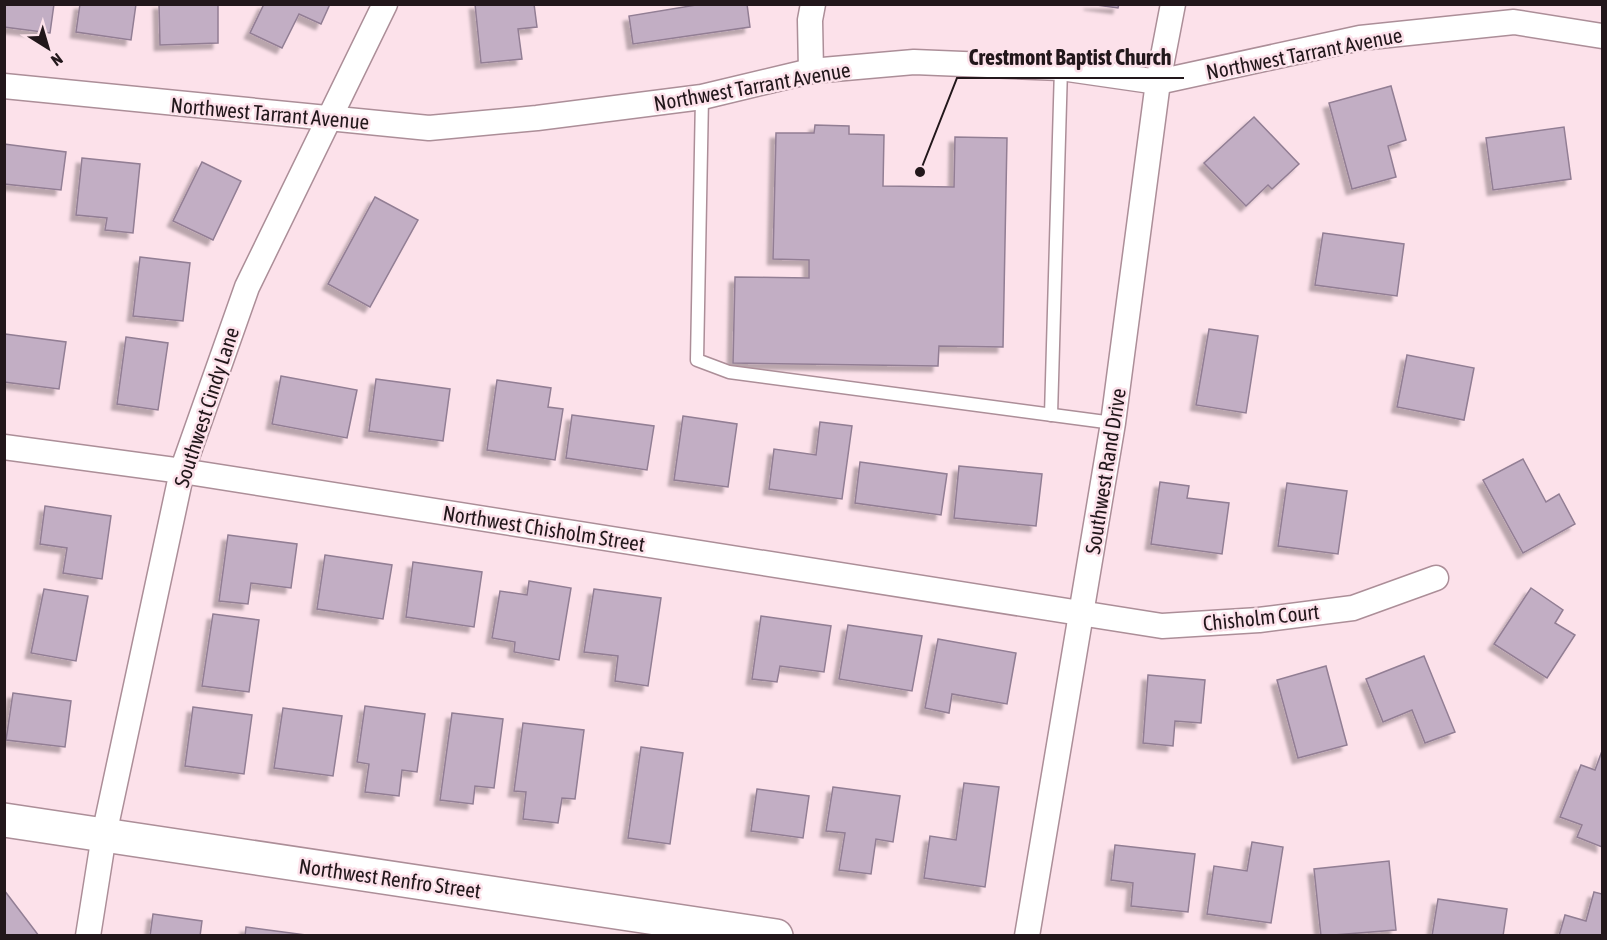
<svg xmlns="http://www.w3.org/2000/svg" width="1607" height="940" viewBox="0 0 1607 940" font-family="'Asap Condensed',sans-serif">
	<defs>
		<filter id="shadow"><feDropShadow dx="-5.5" dy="5.5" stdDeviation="1.5" flood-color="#0004"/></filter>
	</defs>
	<rect width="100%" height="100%" fill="#fce1ea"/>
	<!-- building -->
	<g fill="#c2aec4" stroke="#927e94" stroke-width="1.5" filter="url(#shadow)">
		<path d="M4,4h50l-4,29 -46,-6z"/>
		<path d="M80,4h56l-5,36 -55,-8z"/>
		<path d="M159,4h59v39l-58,2z"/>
		<path d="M264,4h66l-9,20 -22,-10 -17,34 -32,-15z"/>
		<path d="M475,4h59l3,23 -19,2 4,30 -41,4z"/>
		<path d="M747,4l3,23 -117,17 -4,-28 73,-12z"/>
		<path d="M1089,4h30l-1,4z"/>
		<path d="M1391,86l15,54 -18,6 8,31 -44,12 -23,-86z"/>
		<path d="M1254,117l45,47 -27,25 -4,-4 -22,21 -42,-43z"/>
		<path d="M815,125l34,1v8l35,1 -1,51 71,1 1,-50 52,1 -4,209 -64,-1 -1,20 -205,-3 2,-86 74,1v-18l-36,-1 3,-126h38z"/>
		<path d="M1564,127l7,52 -78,11 -7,-52z"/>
		<path d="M4,144l62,8 -5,38 -57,-6z"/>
		<path d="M82,158l58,6 -7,69 -28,-3 2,-12 -31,-3z"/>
		<path d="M202,162l39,19 -28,59 -40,-19z"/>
		<path d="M375,197l43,23 -48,87 -42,-23z"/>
		<path d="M1323,233l81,11 -7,52 -82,-11z"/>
		<path d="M140,257l50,6 -7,58 -50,-5z"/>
		<path d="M1209,329l49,7 -12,77 -50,-8z"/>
		<path d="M5,334l61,8 -7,47 -55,-7z"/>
		<path d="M126,337l42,6 -10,67 -41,-6z"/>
		<path d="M1407,355l67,13 -10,52 -67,-13z"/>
		<path d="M281,376l76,14 -10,48 -75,-14z"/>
		<path d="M376,379l74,10 -7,52 -74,-10z"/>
		<path d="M497,380l54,8 -3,19 15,2 -8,51 -68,-10z"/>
		<path d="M572,415l82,11 -7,44 -81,-12z"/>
		<path d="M683,416l54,8 -9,63 -54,-7z"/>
		<path d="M820,422l32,4 -10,73 -73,-10 5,-40 42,6z"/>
		<path d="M1523,459l23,43 13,-8 16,30 -52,29 -40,-73z"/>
		<path d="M860,462l87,12 -6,41 -86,-12z"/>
		<path d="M959,466l83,8 -6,52 -82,-8z"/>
		<path d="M1160,482l29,4 -2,12 42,5 -7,51 -71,-10z"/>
		<path d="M1287,483l60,8 -9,63 -60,-8z"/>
		<path d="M45,506l66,10 -9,63 -39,-6 4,-25 -27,-4z"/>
		<path d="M228,535l69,9 -6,44 -40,-5 -3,21 -29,-3z"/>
		<path d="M325,555l67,10 -9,54 -66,-10z"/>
		<path d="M413,562l69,10 -8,55 -68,-10z"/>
		<path d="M529,581l42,7 -12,72 -45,-8 1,-10 -23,-4 8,-47 27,4z"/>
		<path d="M1531,588l32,22 -8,13 20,12 -28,43 -53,-34z"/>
		<path d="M44,589l44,7 -12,65 -45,-8z"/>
		<path d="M594,589l67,9 -13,88 -33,-5 3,-25 -34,-4z"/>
		<path d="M213,614l46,6 -10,72 -47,-6z"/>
		<path d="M761,616l70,10 -7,46 -44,-6 -3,16 -25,-3z"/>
		<path d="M848,625l74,11 -10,55 -73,-12z"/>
		<path d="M938,639l78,14 -9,51 -55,-10 -3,19 -24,-5z"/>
		<path d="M1424,656l31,76 -30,11 -13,-33 -29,12 -17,-43z"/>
		<path d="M1326,666l21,79 -49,13 -21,-78z"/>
		<path d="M1148,675l57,5 -4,43 -26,-2 -2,25 -30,-3z"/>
		<path d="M13,693l58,8 -6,46 -59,-7z"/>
		<path d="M365,706l60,8 -8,58 -15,-2 -3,26 -34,-4 4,-28 -12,-2z"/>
		<path d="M193,707l59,8 -8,59 -59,-8z"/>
		<path d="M283,708l59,8 -9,60 -59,-8z"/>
		<path d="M452,713l51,6 -9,69 -19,-2 -2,18 -33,-4z"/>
		<path d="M523,723l61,7 -9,69 -13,-1 -4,25 -35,-4 3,-27 -12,-1z"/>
		<path d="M641,747l42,6 -13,91 -42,-6z"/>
		<path d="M1602,751v96l-25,-10 5,-12 -22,-8 21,-52 14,5z"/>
		<path d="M964,783l35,4 -14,100 -61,-9 6,-42 26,4z"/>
		<path d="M833,787l67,9 -7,46 -17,-3 -5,35 -32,-4 6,-37 -19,-2z"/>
		<path d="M757,789l52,7 -6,42 -52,-7z"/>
		<path d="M1252,842l31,5 -12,76 -64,-9 7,-48 33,5z"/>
		<path d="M1115,845l80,9 -7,58 -57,-6 2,-23 -22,-3z"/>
		<path d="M1389,861l7,69 -75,6 -7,-67z"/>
		<path d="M4,890l35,46h-35z"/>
		<path d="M1594,892l8,2v42h-43l6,-21 21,6z"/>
		<path d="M1438,899l69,10 -4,27h-71z"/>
		<path d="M153,914l49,7 -2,15h-50z"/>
		<path d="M246,927l60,8 -61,1z"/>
	</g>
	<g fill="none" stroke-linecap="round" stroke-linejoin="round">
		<!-- lane casing -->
		<g stroke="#ac8e98" stroke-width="15">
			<g id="lane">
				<path d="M702,97l-5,263 32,12 384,51"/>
				<path d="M1051,415l10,-347"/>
			</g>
		</g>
		<!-- street casing -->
		<g stroke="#ac8e98" stroke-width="27">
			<g id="street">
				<path d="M811,71l-1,-51 3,-16"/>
				<path d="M4,86l425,42 108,-10 165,-21 109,-26 103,-9 147,6 97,14 202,-44 154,-16 88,14"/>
				<path d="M4,447l178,24 980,155 97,-6 94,-12 83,-30"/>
				<path d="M88,936l16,-101 78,-364 65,-184 138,-283"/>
				<path d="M1027,936l86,-513 45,-341 15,-78"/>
			</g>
		</g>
		<!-- secondary casing -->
		<g stroke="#ac8e98" stroke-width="36">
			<path id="secondary" d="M4,820l772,116"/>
		</g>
		<!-- lane -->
		<use href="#lane" stroke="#fff" stroke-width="12"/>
		<!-- street -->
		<use href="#street" stroke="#fff" stroke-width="24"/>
		<!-- secondary -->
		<use href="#secondary" stroke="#fff" stroke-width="33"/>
	</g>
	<g text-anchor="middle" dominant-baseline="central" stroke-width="5" stroke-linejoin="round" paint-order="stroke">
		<!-- street labels -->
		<g font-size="21" fill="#22171b" stroke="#fce1ea">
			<text transform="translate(1304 53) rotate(-11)">Northwest Tarrant Avenue</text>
			<text transform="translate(752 86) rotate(-10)">Northwest Tarrant Avenue</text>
			<text transform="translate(270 113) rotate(5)">Northwest Tarrant Avenue</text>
			<text transform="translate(206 407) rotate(-72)">Southwest Cindy Lane</text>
			<text transform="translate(1105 471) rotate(-81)">Southwest Rand Drive</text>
			<text transform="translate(544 528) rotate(9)">Northwest Chisholm Street</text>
			<text transform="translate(1261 617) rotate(-6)">Chisholm Court</text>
			<text transform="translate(390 878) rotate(8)">Northwest Renfro Street</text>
		</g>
	</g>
	<!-- callouts -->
	<path fill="none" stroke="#22171b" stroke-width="2" d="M920 172L957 78H1184"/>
	<circle fill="#22171b" stroke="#fce1ea" stroke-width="2" cx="920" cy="172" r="6"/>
	<g font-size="22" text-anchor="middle" font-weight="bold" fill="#22171b" stroke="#fce1ea" stroke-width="5" stroke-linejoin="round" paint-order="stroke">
		<text x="1070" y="65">Crestmont Baptist Church</text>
	</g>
	<!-- border -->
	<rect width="1607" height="940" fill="none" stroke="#22171b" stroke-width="12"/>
	<!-- north arrow -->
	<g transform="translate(48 48) rotate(143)" stroke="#fce1ea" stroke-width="4.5" paint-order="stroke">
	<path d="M0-4.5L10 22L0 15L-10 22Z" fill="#22171b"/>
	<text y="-9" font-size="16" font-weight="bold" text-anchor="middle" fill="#22171b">N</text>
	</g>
</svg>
